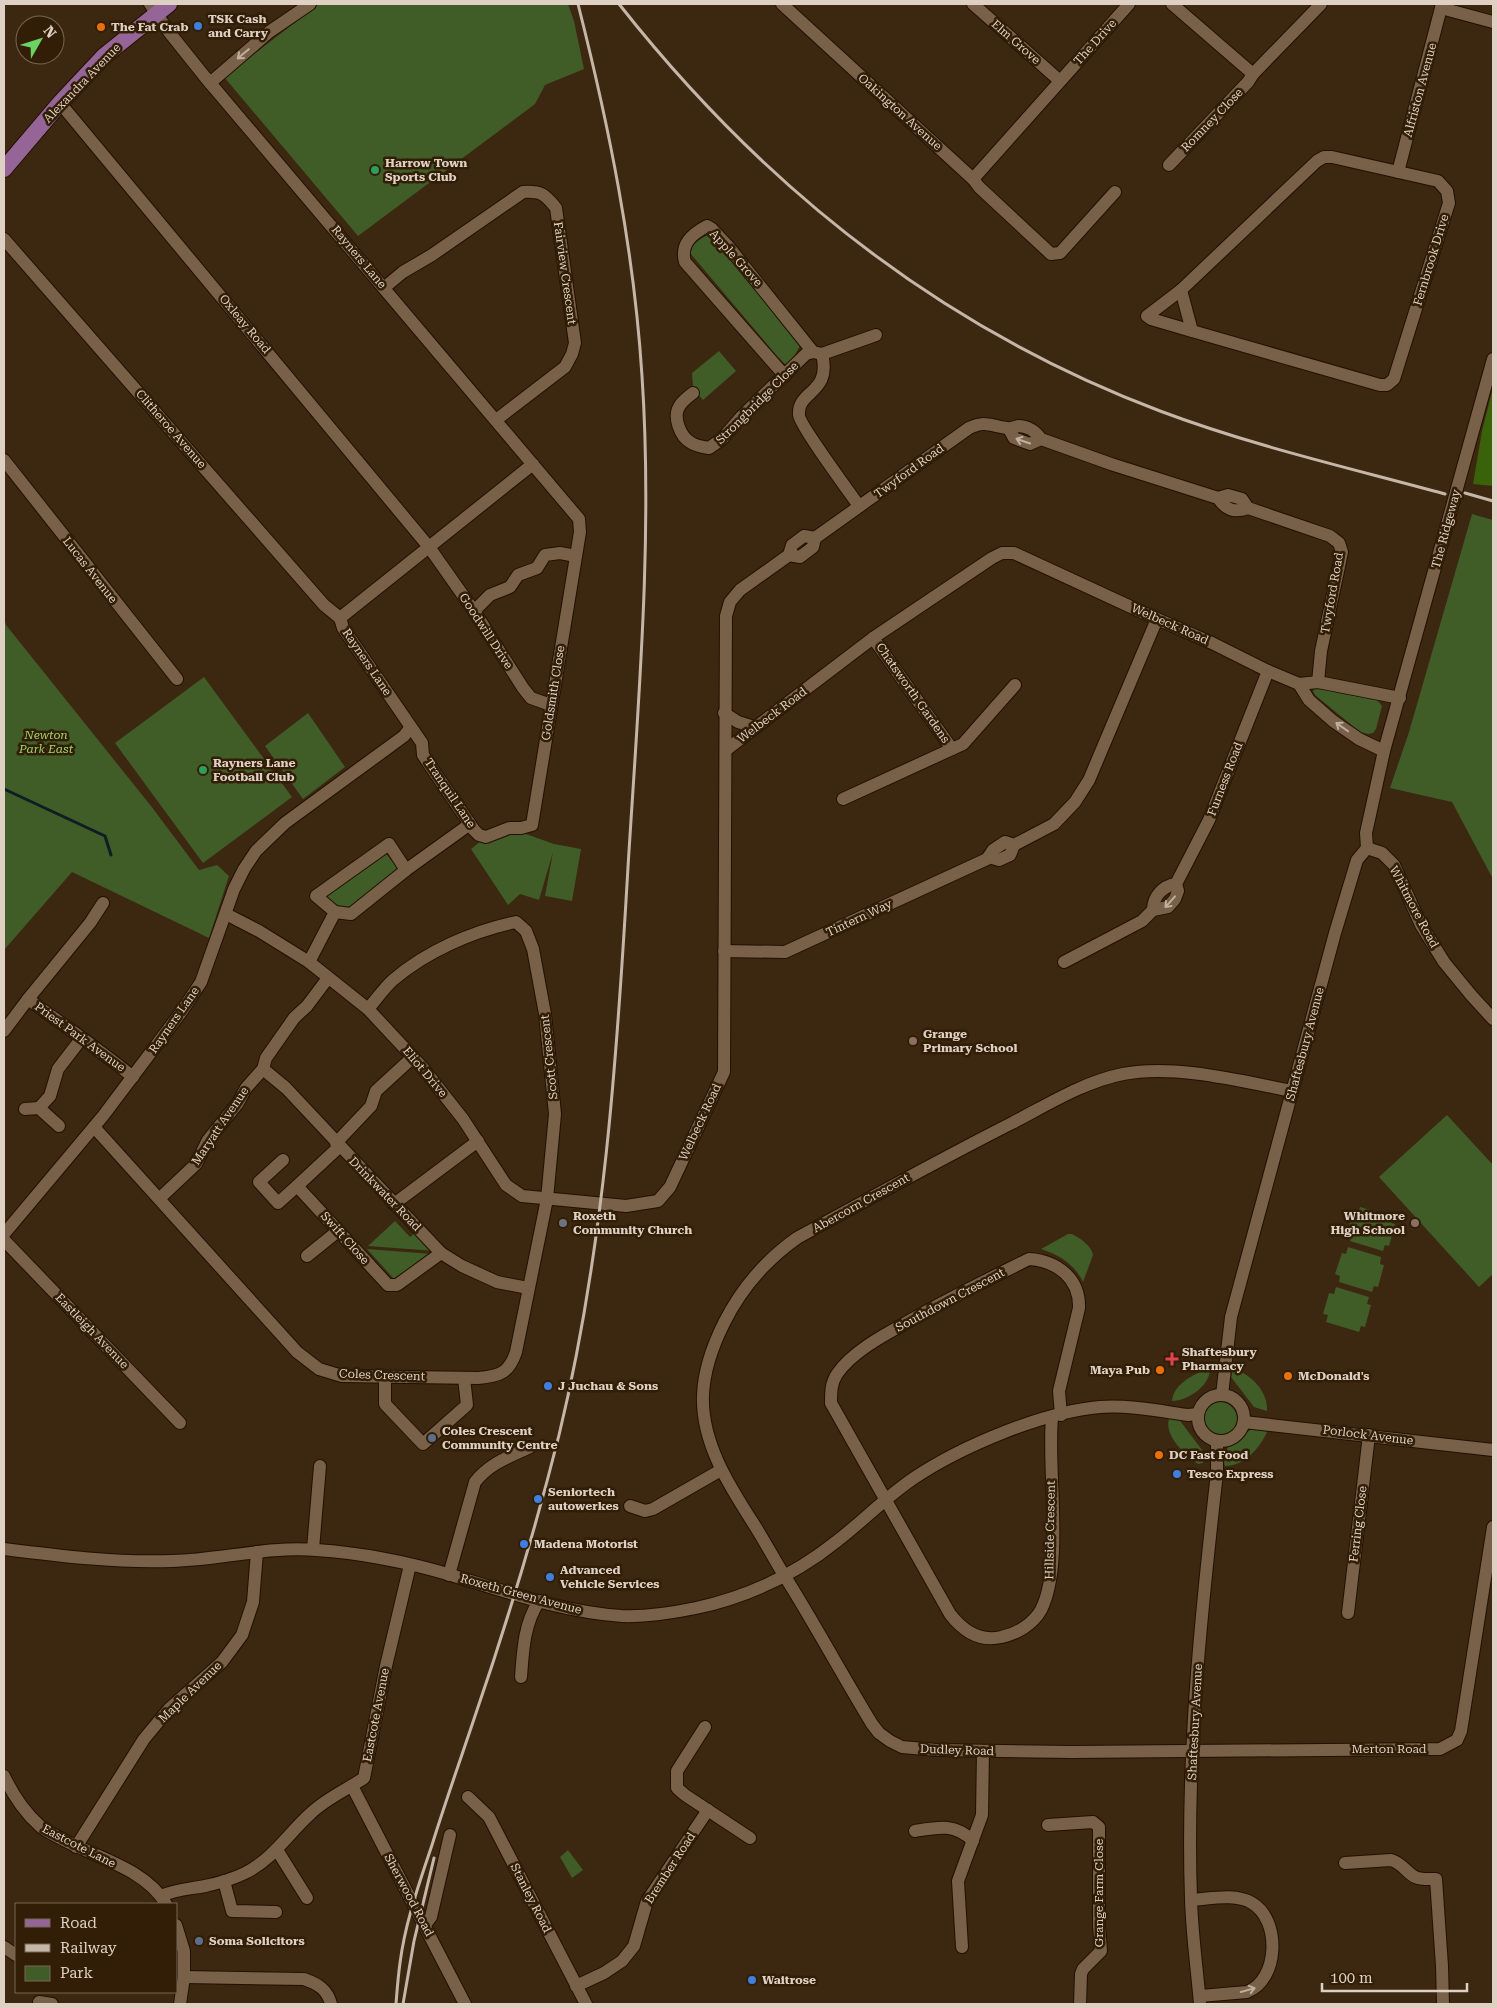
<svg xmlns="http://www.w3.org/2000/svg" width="1497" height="2008" viewBox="0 0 1497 2008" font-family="'Roboto Serif',serif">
	<rect width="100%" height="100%" fill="#3c2711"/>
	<!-- green -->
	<g fill="#405c27">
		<path d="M319,4h249l6,17 10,48 -39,16 -10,19 -177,132 -134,-159z"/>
		<path d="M709,235l90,107 1,4 -10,17 -5,1 -8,-8 -87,-103c0,-8 12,-16 19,-18z"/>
		<path d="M719,351l17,20 -33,29 -10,-12 -1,-15z"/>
		<path d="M1472,514l21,6v359l-41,-77 -62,-14 19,-56z"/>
		<path d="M4,618l2,7 145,181 48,64 18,-5 12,11 -20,62 -137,-66 -68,78z"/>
		<path d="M204,677l88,120 -89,66 -88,-120z"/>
		<path d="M1315,688l62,12 5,6 -6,23 -3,4 -5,1 -8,-2 -45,-37 -2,-4z"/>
		<path d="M308,713l37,54 -42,32 -38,-53z"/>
		<path d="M509,828l45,16 27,5 -9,52 -27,-5 8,-44 -14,48 -19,-6 -12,11 -37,-56 15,-12z"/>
		<path d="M382,849l20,24 -60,41 -18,-18z"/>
		<path d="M1447,1115l46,50v109l-14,13 -100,-110z"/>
		<path d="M1360,1207l33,10 -2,6 4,1 -6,22 -4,-1 -2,6 -33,-10 2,-6 -5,-2 6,-21 5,1z"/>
		<path d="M395,1221l15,16 7,-6 18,20 -67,-5z"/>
		<path d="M1068,1234h4c8,4 20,12 21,21l-10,27c-8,-17 -23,-27 -42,-33z"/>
		<path d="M1348,1247l33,10 -1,7 4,1 -6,22 -4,-1 -2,6 -33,-10 1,-6 -5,-2 7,-21 4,1z"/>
		<path d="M367,1249l65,5 -38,25z"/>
		<path d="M1336,1287l33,10 -2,7 4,1 -6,22 -4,-1 -2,6 -33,-10 2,-7 -5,-1 6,-21 5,1z"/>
		<path d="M1210,1368c1,17 -22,33 -38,33 1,-17 23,-28 38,-33z"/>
		<path d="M1233,1369c18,5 35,22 34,42l-13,-4 -23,-30z"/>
		<circle cx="1220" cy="1419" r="17"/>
		<path d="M1169,1418l10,1 2,3 21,28 1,13 -5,1c-13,-10 -34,-27 -29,-46z"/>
		<path d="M1254,1428l11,1 2,3c-7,16 -23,34 -42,34 -6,-19 14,-30 29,-38z"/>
		<path d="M568,1850l15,20 -11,8 -12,-21z"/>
	</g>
	<!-- forest -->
	<path fill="#3a620b" d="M1493,388v98l-20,-2 9,-53z"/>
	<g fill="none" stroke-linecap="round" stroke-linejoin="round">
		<!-- stream -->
		<path stroke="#0f1d24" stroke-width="3" d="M4,789l101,47 6,19"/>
		<!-- minor casing -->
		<g stroke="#221000" stroke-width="14">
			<g id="minor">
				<path d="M150,4l19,28 36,45 374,442 1,13 -48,293 -11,3h-12l-23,9 -7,-2 -5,-5 -47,-69 -4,-6 -1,-12 -79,-115 -3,-10 193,-154"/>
				<path d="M782,4l191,175 6,8 72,67 9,-1 55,-61"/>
				<path d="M973,4l87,77"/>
				<path d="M1172,4l81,70"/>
				<path d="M1441,8l52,14"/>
				<path d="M210,83l59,-51 41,-28"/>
				<path d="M60,103l369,444 45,64 49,77 8,10 20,7"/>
				<path d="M1324,157h8l106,24 9,10 2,12 -55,176 -7,6h-7l-188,-54 -11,-41 136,-129z"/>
				<path d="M1169,165l79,-83 5,-8 68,-70"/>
				<path d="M1398,172l44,-168"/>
				<path d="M973,179l156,-175"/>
				<path d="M4,239l320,366 16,13"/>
				<path d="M385,287l18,-15 29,-17 91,-63c18,-1 22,2 33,16l19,135 -3,11 -7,13 -69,53"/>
				<path d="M1181,290l-34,26 4,3 41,12"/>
				<path d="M822,354l54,-19"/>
				<path d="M785,376l-100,-114c-5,-18 7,-28 22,-36l5,3 16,17 85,106"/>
				<path d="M693,393c-5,4 -11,8 -14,14 -6,10 1,29 11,35 5,4 12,5 19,6l13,-9 20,-23 64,-62 7,-2 9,2c10,40 -25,36 -23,61 0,9 51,78 60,91"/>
				<path d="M1009,429l5,9 16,6 11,-5"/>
				<path d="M4,460l173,219"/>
				<path d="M1218,498l10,-3 14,4 6,9 82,28 9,7 3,9 -21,99 -3,31"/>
				<path d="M789,555l11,2 13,-10 2,-9"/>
				<path d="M474,611l16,-16 20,-8 8,-12 19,-7 8,-13 15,-2 16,3"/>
				<path d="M873,638l79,111"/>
				<path d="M1299,684l19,-2 82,16"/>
				<path d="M724,713l14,9 16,5"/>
				<path d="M726,750l147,-112 119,-80 10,-5h12l143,66 55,24 56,28 31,13 10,16 24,21 26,18 25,12"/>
				<path d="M843,799l120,-55 52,-59"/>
				<path d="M1367,848l15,5 12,12 27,60 23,37 27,33 22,24"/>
				<path d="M989,857l10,3 11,-5 4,-10 40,-21 21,-22 14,-22 68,-161"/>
				<path d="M103,903l-13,20 -62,76c35,26 71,50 105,78"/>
				<path d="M1153,910c0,-14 10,-24 23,-26"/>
				<path d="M335,912l16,2 55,-44 64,-46"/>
				<path d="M335,912l-19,-16 73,-52 17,26"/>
				<path d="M226,914l33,17 50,31 59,47 54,58 41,52 43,66 16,11 104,10 32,-5 12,-14 54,-115 2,-456 4,-14 10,-12 49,-35 3,-10 12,-9 11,2 154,-110c17,-8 21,-2 38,0 4,1 7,-1 11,-2 10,0 18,6 23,13l70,25 107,34c8,12 16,15 30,10"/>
				<path d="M724,951l61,1 202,-93 6,-9 12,-8 9,3"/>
				<path d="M309,962l26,-50"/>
				<path d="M1064,962l78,-41 11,-11 15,-3 7,-8 3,-8 -2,-7 33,-64 59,-149"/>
				<path d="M4,1031l24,-32"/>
				<path d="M263,1069l23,19 155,165 21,13 35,16 31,6"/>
				<path d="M1292,1091c-52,-10 -117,-27 -169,-17 -40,8 -76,31 -111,49 -73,37 -144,76 -215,115 -31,22 -56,51 -73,85 -11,22 -20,46 -21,72 -2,48 27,92 52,131 10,16 19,33 29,49 31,49 58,100 88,149l7,9 11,8 12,6 34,3 136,2 368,-3 17,-9 4,-9 32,-204"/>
				<path d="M39,1108l11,-12 8,-27 23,-30"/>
				<path d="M25,1109l14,-1 20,18"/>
				<path d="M94,1127l203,225 22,17 23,7 136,2c22,-2 31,-5 38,-26l31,-153 8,-85 -10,-100 -12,-65 -7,-18 -10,-9c-43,9 -89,29 -123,58 -9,8 -17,20 -25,29"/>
				<path d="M336,1143l35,-37 5,-15 37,-34"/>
				<path d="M339,1147l-42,39 91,99h9l44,-32"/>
				<path d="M283,1160l-24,22 19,21 19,-17"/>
				<path d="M160,1198l36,-34 12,-24 30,-37 8,-15 17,-19 3,-11 28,-40 13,-12 21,-28"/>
				<path d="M394,1204l84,-63"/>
				<path d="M4,1234l99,-118 79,-105 19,-29 33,-93 10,-20 12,-18 29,-28 119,-87 6,-8"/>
				<path d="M4,1240l176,183"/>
				<path d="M307,1256l31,-25"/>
				<path d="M385,1377v27l38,40 44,-39 -3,-27"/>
				<path d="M1222,1395l9,-78 104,-384 22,-73 10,-12 -1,-15 18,-82 109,-392"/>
				<circle cx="1221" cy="1418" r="23"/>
				<path d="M1052,1418c-5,53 12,146 -11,192 -8,14 -24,24 -40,27 -22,5 -38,-6 -51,-23l-119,-211c0,-11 0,-20 6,-29 14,-21 45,-38 67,-50 41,-24 83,-44 125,-65 28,2 51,19 50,49l-20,83 2,24"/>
				<path d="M1244,1422l249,28"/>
				<path d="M630,1506l15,5 8,-2 68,-39"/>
				<path d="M4,1549c56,7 112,14 168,12 48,-1 96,-15 144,-11 46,3 91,12 135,25 56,17 112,37 171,41 24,1 50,-3 74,-8 51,-11 100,-34 141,-67 26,-20 49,-44 77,-63 48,-32 129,-66 186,-71 29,-2 59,4 88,8l10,-1"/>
				<path d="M313,1549l7,-83"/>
				<path d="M449,1575l26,-93c15,-19 34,-25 55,-35"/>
				<path d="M1348,1613l21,-178"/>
				<path d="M521,1677c2,-27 3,-53 18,-76"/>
				<path d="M705,1727l-28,44v17l8,7 65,43"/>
				<path d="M4,1776c9,19 20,36 36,50 5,5 13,8 20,12 34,19 85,30 106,66"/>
				<path d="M352,1786l113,218"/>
				<path d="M468,1797l21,20 97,187"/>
				<path d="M1048,1825l45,-3 6,5v98l2,26 -18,18 -2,5 -1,30"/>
				<path d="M915,1831c23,-4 40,-8 58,10"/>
				<path d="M76,1847l68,-108 25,-30 53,-47 20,-27 11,-33 4,-50"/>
				<path d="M277,1850l30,48"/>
				<path d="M1345,1863l46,-3c11,3 15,12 24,17 7,3 15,2 21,2l6,87 1,38"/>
				<path d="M224,1881l8,30 44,1"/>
				<path d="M161,1896c15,-7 29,-7 44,-10 14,-3 28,-7 40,-13 28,-14 43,-39 65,-59 15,-15 36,-24 54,-36l22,-112 24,-101"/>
				<path d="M1191,1900c19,-1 44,-7 61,3 29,17 27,77 -5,89l-47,4"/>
				<path d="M176,1925l8,26v26l-4,27"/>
				<path d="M425,1925l6,-8 19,-82"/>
				<path d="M4,1947l12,8"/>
				<path d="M962,1947l-4,-66 24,-66 1,-64"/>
				<path d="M184,1977l120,2c14,5 23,10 27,25"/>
				<path d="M576,1986l28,-13 18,-12 12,-15 13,-45 61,-91"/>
				<path d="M39,2002l13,2"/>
				<path d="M1200,2004c-3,-35 -8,-70 -9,-105 -5,-142 10,-285 26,-426v-32"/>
			</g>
		</g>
		<!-- major casing -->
		<g stroke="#221000" stroke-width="18">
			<path id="major" d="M4,169l56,-66 44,-47 65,-52"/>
		</g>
		<!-- minor -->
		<use href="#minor" stroke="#786049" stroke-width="12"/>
		<!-- major -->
		<use href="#major" stroke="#946596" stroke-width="16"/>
		<!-- rail -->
		<g stroke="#c5b6a8" stroke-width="3">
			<path d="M619,4c145,184 321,324 541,407 93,35 190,57 285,83"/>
			<path d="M1465,493l28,8"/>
			<path d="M396,2004c1,-13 2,-27 4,-41 5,-40 19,-79 32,-118 13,-42 28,-84 42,-126 32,-93 61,-188 85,-284 45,-186 58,-377 69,-568 10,-162 25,-329 14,-491 -8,-126 -33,-250 -64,-372"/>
			<path d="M403,2004l11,-63 20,-83"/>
		</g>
	</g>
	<!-- one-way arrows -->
	<defs><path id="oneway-shaft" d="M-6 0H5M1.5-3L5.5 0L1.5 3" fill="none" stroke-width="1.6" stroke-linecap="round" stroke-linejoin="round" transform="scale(1.25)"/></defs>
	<g stroke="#bfaf9f">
		<use href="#oneway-shaft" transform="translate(243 54) rotate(140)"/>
		<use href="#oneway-shaft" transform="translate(1023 441) rotate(-161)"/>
		<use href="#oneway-shaft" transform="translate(1342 727) rotate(-145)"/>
		<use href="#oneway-shaft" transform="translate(1170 902) rotate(132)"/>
		<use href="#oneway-shaft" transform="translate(1248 1990) rotate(-15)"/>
	</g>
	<!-- markers -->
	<g fill="#3f7fe0" stroke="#321e07" stroke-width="2">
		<circle cx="198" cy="26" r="5"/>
		<circle cx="548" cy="1386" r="5"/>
		<circle cx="1177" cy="1474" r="5"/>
		<circle cx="538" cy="1499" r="5"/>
		<circle cx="524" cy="1544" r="5"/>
		<circle cx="550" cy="1577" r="5"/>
		<circle cx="752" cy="1980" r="5"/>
	</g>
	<g fill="#e8710a" stroke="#321e07" stroke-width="2">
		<circle cx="101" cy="27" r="5"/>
		<circle cx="1160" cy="1370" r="5"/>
		<circle cx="1288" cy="1376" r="5"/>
		<circle cx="1159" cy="1455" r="5"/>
	</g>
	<g fill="#2e9e5b" stroke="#321e07" stroke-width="2">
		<circle cx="375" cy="170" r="5"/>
		<circle cx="203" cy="770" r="5"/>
	</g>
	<g fill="#8d6e63" stroke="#321e07" stroke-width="2">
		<circle cx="913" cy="1041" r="5"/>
		<circle cx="1415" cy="1223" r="5"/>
	</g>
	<circle fill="#6b7280" stroke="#321e07" stroke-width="2" cx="563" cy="1223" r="5"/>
	<path fill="#e0444e" stroke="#321e07" stroke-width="2" d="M1169.5 1351.5h5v5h5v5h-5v5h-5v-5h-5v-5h5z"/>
	<g fill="#5c6f8a" stroke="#321e07" stroke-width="2">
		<circle cx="432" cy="1438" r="5"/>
		<circle cx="199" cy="1941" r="5"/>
	</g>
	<g text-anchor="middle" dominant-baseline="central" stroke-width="5" stroke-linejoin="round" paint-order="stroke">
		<!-- poi labels -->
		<g font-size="12" font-weight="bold" fill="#ded1c4" stroke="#321e07" text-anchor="start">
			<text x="208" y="19">TSK Cash<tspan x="208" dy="14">and Carry</tspan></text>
			<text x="111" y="27">The Fat Crab</text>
			<text x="385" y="163">Harrow Town<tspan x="385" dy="14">Sports Club</tspan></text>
			<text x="213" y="763">Rayners Lane<tspan x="213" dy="14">Football Club</tspan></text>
			<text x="923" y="1034">Grange<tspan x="923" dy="14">Primary School</tspan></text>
			<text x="573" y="1216">Roxeth<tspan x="573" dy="14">Community Church</tspan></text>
			<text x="1405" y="1216" text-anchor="end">Whitmore<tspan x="1405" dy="14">High School</tspan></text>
			<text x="1182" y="1352">Shaftesbury<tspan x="1182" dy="14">Pharmacy</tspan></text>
			<text x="1150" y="1370" text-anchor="end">Maya Pub</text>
			<text x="1298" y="1376">McDonald's</text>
			<text x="558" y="1386">J Juchau &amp; Sons</text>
			<text x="442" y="1431">Coles Crescent<tspan x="442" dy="14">Community Centre</tspan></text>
			<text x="1169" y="1455">DC Fast Food</text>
			<text x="1187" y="1474">Tesco Express</text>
			<text x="548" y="1492">Seniortech<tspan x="548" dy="14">autowerkes</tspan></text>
			<text x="534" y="1544">Madena Motorist</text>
			<text x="560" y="1570">Advanced<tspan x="560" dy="14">Vehicle Services</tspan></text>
			<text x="209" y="1941">Soma Solicitors</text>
			<text x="762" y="1980">Waitrose</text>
		</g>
		<!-- street labels -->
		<g font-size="12" fill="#ded1c4" stroke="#321e07">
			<text transform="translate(1016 42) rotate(41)">Elm Grove</text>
			<text transform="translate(1095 42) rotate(-48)">The Drive</text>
			<text transform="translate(82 83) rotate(-46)">Alexandra Avenue</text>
			<text transform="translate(1420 90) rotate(-75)">Alfriston Avenue</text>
			<text transform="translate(900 112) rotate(42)">Oakington Avenue</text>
			<text transform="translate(1212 120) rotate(-46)">Romney Close</text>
			<text transform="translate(359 257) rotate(50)">Rayners Lane</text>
			<text transform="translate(736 258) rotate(48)">Apple Grove</text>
			<text transform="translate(1431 260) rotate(-73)">Fernbrook Drive</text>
			<text transform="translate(565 273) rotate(82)">Fairview Crescent</text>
			<text transform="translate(245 324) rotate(50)">Oxleay Road</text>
			<text transform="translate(757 403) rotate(-45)">Strongbridge Close</text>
			<text transform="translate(171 429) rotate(49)">Clitheroe Avenue</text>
			<text transform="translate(909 471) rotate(-36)">Twyford Road</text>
			<text transform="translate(1446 529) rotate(-75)">The Ridgeway</text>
			<text transform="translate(90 570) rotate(52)">Lucas Avenue</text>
			<text transform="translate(1332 593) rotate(-80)">Twyford Road</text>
			<text transform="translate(1170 624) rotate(24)">Welbeck Road</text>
			<text transform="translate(486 631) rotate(57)">Goodwill Drive</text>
			<text transform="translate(367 662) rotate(56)">Rayners Lane</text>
			<text transform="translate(553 693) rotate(-81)">Goldsmith Close</text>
			<text transform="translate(913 693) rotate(55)">Chatsworth Gardens</text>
			<text transform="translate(772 715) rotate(-37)">Welbeck Road</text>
			<text transform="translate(1225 779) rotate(-69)">Furness Road</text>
			<text transform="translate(450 793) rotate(56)">Tranquil Lane</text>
			<text transform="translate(1414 907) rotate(62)">Whitmore Road</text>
			<text transform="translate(859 918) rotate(-25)">Tintern Way</text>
			<text transform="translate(174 1020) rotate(-55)">Rayners Lane</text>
			<text transform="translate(80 1037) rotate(36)">Priest Park Avenue</text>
			<text transform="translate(1305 1044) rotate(-75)">Shaftesbury Avenue</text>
			<text transform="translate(549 1057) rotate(-96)">Scott Crescent</text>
			<text transform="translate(425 1072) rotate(50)">Eliot Drive</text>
			<text transform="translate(700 1122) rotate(-65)">Welbeck Road</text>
			<text transform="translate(220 1126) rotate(-56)">Maryatt Avenue</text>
			<text transform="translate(385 1194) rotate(46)">Drinkwater Road</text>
			<text transform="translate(861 1203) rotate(-29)">Abercorn Crescent</text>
			<text transform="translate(345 1238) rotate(48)">Swift Close</text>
			<text transform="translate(950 1300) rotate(-28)">Southdown Crescent</text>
			<text transform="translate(92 1331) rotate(46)">Eastleigh Avenue</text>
			<text transform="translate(382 1375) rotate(2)">Coles Crescent</text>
			<text transform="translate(1368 1435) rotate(7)">Porlock Avenue</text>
			<text transform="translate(1358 1524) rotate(-83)">Ferring Close</text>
			<text transform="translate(1050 1530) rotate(-89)">Hillside Crescent</text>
			<text transform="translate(521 1594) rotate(15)">Roxeth Green Avenue</text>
			<text transform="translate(190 1692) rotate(-44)">Maple Avenue</text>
			<text transform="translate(376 1715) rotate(-79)">Eastcote Avenue</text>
			<text transform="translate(1195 1722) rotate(-87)">Shaftesbury Avenue</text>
			<text x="1389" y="1749">Merton Road</text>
			<text transform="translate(957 1750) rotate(2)">Dudley Road</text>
			<text transform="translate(79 1846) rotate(27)">Eastcote Lane</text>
			<text transform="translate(670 1868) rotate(-57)">Brember Road</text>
			<text transform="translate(1099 1893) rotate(-90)">Grange Farm Close</text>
			<text transform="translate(409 1895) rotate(62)">Sherwood Road</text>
			<text transform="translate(531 1898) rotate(63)">Stanley Road</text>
		</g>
		<!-- park labels -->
		<g font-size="12" font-style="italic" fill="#9cd66b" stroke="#321e07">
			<text x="46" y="735">Newton<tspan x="46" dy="14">Park East</tspan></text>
		</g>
	</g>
	<!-- border -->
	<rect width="1497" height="2008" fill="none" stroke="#ded1c4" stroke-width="10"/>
	<!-- legend -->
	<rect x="15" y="1903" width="162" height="90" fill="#321e07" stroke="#776653"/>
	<rect x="25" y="1919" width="25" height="8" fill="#946596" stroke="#776653"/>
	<text x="60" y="1928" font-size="15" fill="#ded1c4">Road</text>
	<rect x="25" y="1944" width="25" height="8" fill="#c5b6a8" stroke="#776653"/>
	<text x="60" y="1953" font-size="15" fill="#ded1c4">Railway</text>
	<rect x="25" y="1966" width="25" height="15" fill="#405c27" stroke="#776653"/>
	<text x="60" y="1978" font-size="15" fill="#ded1c4">Park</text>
	<!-- north arrow -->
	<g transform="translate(40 40) rotate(51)"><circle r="24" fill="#321e07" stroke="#776653"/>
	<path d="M0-4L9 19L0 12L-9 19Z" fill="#6bd363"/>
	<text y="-8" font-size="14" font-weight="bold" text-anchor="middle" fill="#ded1c4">N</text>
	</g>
	<!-- scale -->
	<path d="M1322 1983v8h145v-8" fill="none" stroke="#ded1c4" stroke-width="2.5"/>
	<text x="1330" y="1983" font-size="15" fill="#ded1c4" stroke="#321e07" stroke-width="4" paint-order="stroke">100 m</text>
</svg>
